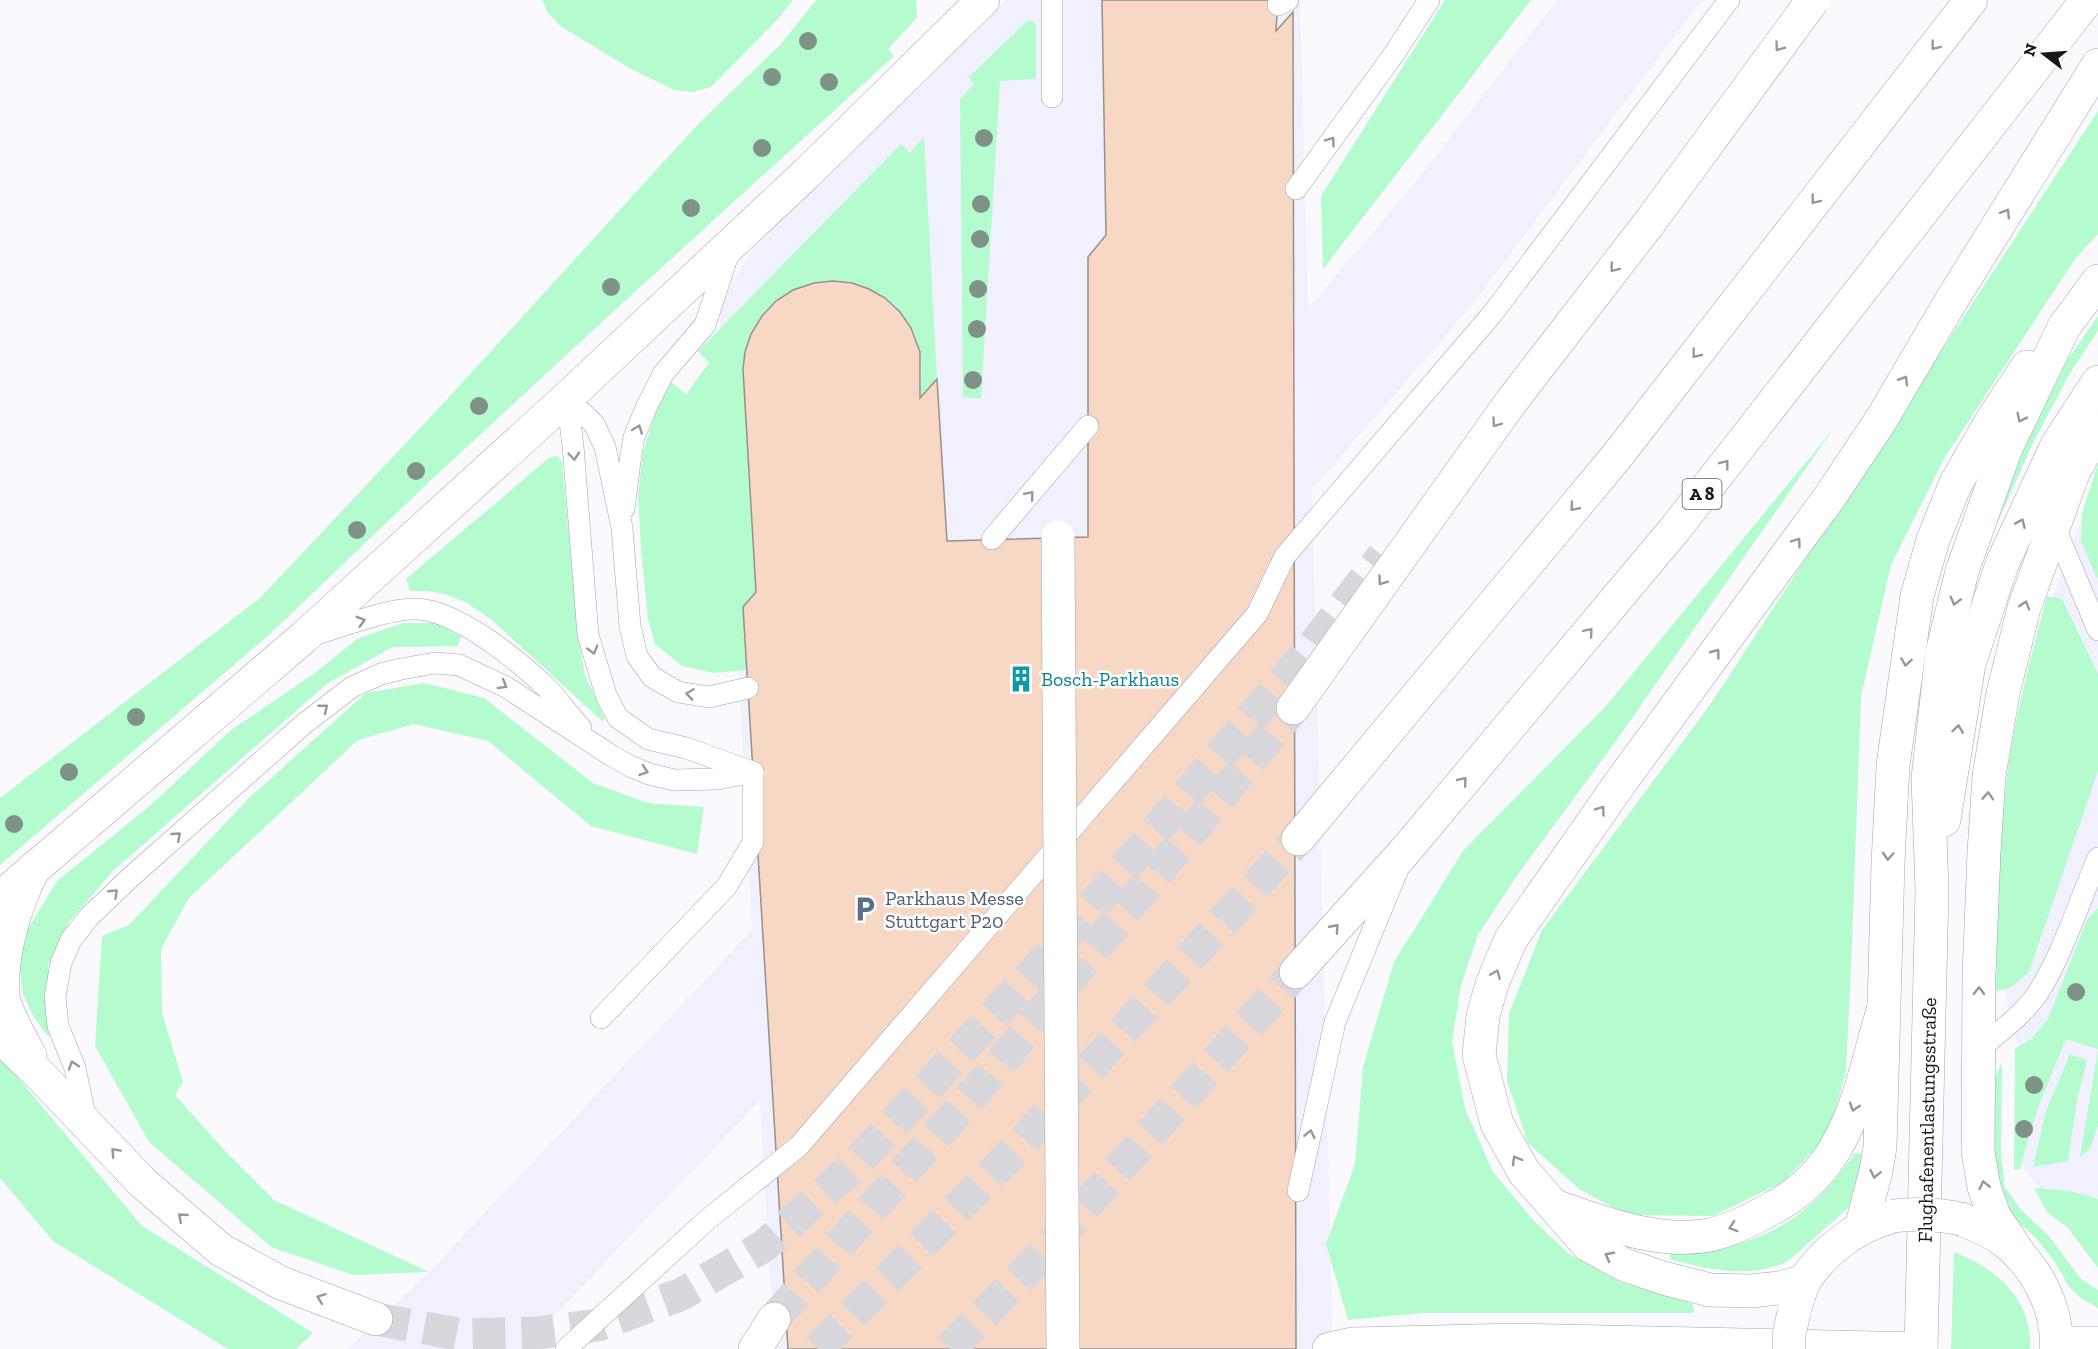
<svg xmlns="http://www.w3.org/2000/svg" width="2098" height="1349" viewBox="0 0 2098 1349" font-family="'Zilla Slab',serif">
	<rect width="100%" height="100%" fill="#fafafe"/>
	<!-- built -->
	<g fill="#f1f1fe">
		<path d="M1006,0h294l8,308 105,-123 144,-185h145l-234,310 -156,180 21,859h-559l-14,-249 -237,249h-175l81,-77 323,-342 -33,-622 43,-77z"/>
		<path d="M2098,475v783l-80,-95 1,-111 -17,-71 49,-380z"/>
	</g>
	<!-- green -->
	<g fill="#b4fbcd">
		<path d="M542,0h251l-16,20 -66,67 -18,5 -19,-2 -43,-21 -71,-43 -12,-13z"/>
		<path d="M816,0h100l1,18 -29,31 6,7 -279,254 -185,171 -161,154 -269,230v-67l260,-200 192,-204 247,-271 82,-79z"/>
		<path d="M1445,0h86l-208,269 -2,-73z"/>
		<path d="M1027,21h6l3,4v54l-36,2 -19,317 -18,-1 -3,-298 14,-15 -5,-7z"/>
		<path d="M2098,111v123l-23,25 -130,198 -54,108 -30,131 -10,272 -5,103 -18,65 -45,46 -70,34 -86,-1 -48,-26 -51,-46 -21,-62 2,-67 33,-84 168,-225z"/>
		<path d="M924,137l13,242 -17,19c1,-15 3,-31 0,-45 -17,-85 -132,-97 -169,-20 -5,11 -6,24 -8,36l13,223 -13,15 4,63 -33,3 -32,-7 -27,-22 -7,-25 -7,-70 -3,-54 5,-43 12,-38 16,-32 15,12 23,-31 -11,-12 203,-207 9,9z"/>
		<path d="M2098,316v15l-28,42 -36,68 -37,83 -8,-2 74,-156z"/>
		<path d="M1834,428l-218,313 -100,136 -38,58 -17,50 -9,57 13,66 28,64 40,48 36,34 51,28 73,22 1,9h-272l-74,7 -22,-76 29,-80 8,-97 31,-105 69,-111 143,-145z"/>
		<path d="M558,456l4,6 17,179 6,34 20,44 -3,2 -110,-101 -25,-17 -22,-9 -18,-3h-17l-4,-12 144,-122z"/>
		<path d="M2098,464v113l-1,1 -16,-37 1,-28z"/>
		<path d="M2047,596l15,3 36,75v97l-69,201 -19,16 -14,3c1,-66 2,-132 9,-198 7,-67 25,-132 42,-197z"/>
		<path d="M403,623h32l26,13 -3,10 -65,1 -65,36 -214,187 -44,51 -22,44 5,72 -5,-1 -15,-20 -10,-22 -4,-31 4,-26 34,-56 95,-77 79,-74 84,-57 42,-34z"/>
		<path d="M424,683l60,15 109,85 55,20 56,4 -7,47 -106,-28 -103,-85 -74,-17 -56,16 -169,158 -28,51 1,64 21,69 -8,13 51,57 48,48 155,72 -76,3 -82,-28 -122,-105 -54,-96 7,-110 27,-11 121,-128 116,-104z"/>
		<path d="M2098,908v141l-32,-10 -29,71 -17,59 -6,1 1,-121 16,-10 17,-20 39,-99z"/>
		<path d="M2098,1051v75l-8,23 -10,8z"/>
		<path d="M2070,1054l17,6 -10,41 -9,60 -35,6 13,-56z"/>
		<path d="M0,1056l142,170 171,107 -17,16h-68l-175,-108 -53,-63z"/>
		<path d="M2002,1063l-1,91 4,33 17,24 27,25 32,43 17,11v18l-16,-9 -13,-12 -14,-25 -19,-24 -17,-15 -17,-19 -9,-22v-101z"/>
		<path d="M1855,1153l11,2 -10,43 -9,11 -59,52c-37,18 -80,9 -118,-2v-6c19,-2 38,-2 56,-6 60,-14 95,-45 129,-94z"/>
		<path d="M2034,1188l36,3 28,8v69l-30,-40 -21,-16z"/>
		<path d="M1954,1252c33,13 66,36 74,73 2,8 2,16 2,24h-79z"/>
	</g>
	<!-- building -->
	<path fill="#f6d8c4" stroke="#98908a" stroke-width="1.5" d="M1102,0h176l-2,31 17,-19 3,1337h-508l-45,-742 13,-15 -13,-223 2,-17 6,-18 11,-18 14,-15 17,-11 21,-7 19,-2 19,2 17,6 16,9 15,14 11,16 9,24v46l17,-19 10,162 141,-4v-280l18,-22z"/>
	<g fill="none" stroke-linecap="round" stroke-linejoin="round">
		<!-- highway-tunnel -->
		<g stroke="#d8d8dc" stroke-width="33" stroke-dasharray="33 16" stroke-linecap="butt">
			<path d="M376,1319l87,16 74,-2 61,-8 84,-31 82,-48 91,-81 201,-217 252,-296 75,-96"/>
			<path d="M774,1319l222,-251 297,-360"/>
			<path d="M818,1349l199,-201 281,-309"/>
			<path d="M950,1349l86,-88 260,-289"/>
		</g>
		<!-- lane casing -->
		<g stroke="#a3a3ac" stroke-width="22">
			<g id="lane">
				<path d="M1278,5l10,-5"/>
				<path d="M1052,97v-97"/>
				<path d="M1296,189l98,-135 35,-54"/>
				<path d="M567,398l6,48 15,189 18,60 12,23 30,21 38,9 64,23"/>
				<path d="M567,398l27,26 11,23 17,81 8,98 7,30 15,21 26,15 31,5 39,-9"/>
				<path d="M624,509l7,-55 3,-17 12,-29 17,-34 42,-49 25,-76"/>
				<path d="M2053,523l45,107"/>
				<path d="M992,539l96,-113"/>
				<path d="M314,635c27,-8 75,-27 102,-26 41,1 100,50 129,77 13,13 24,29 36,42"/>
				<path d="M601,1018l126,-132 26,-44v-70"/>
				<path d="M1977,1051c20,-17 47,-37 61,-58 24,-38 42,-93 60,-135"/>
				<path d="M86,1120l-11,-52 -17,-42 -3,-29 6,-34 10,-23 18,-23 44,-42 172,-152 47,-36 29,-13 20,-5 34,-6 24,2 47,22 106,69 18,10 19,8 25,6 44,-1 35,-7"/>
				<path d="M1298,1191l37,-169 63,-153"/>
				<path d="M566,1349l141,-129 92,-74 458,-532 28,-58 208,-243 236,-313"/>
			</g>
		</g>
		<!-- street casing -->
		<g stroke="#a3a3ac" stroke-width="34">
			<g id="street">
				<path d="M1961,1219c15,6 29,11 42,21 32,24 56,68 53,109"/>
				<path d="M1795,1307c3,-8 6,-19 10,-27 19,-29 50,-53 83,-62"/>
				<path d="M2056,1343h42"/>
			</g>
		</g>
		<!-- secondary casing -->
		<g stroke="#a3a3ac" stroke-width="34">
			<g id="secondary">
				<path d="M1944,820l25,-156 33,-100 55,-119 41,-63"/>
				<path d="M0,898l304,-261 263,-239 240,-225 176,-173"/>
				<path d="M1861,1228l15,-57 4,-24 8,-284 5,-98 24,-169 16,-56 22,-55 37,-65 35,-53"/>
				<path d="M2020,1255l-26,-39 -10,-29 -6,-35 1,-178 5,-122 5,-76 14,-83 21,-85 50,-137 24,-42"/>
				<path d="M1921,1349l11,-459 -4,-112 14,-125 20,-82 44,-123 58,-121 34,-46"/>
			</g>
		</g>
		<!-- highway casing -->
		<g stroke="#a3a3ac" stroke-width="34">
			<g id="highway">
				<path d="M1293,708l218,-306 139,-180"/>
				<path d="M1298,839l319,-383 354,-456"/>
				<path d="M1296,972l110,-122 269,-321 412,-529"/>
				<path d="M0,1037l39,37 104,109 78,67 60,33 95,36"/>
				<path d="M30,1056c-9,-18 -22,-38 -27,-59 -3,-43 12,-92 31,-129"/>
				<path d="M1554,1206c49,16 103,39 156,29 21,-5 41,-15 59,-25 27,-14 51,-35 66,-61 25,-42 34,-93 48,-139"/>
				<path d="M1805,1281l-25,7 -29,3 -41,-1 -47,-12 -38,-13 -37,-20 -64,-73 -27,-48 -18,-69 4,-39 9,-32 19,-45 112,-160 208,-284 50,-75 70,-119 147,-236"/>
				<path d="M755,1349l19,-30"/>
				<path d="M1329,1349l23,-5 164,-4 405,9"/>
			</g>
		</g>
		<!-- lane -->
		<use href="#lane" stroke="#fff" stroke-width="21"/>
		<!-- street -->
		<use href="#street" stroke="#fff" stroke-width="33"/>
		<!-- secondary -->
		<use href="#secondary" stroke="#fff" stroke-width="33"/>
		<!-- highway -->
		<use href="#highway" stroke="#fff" stroke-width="33"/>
		<!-- street-bridge casing -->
		<g stroke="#a3a3ac" stroke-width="34" stroke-linecap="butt">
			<g id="street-bridge">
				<path d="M1058,537l5,812"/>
				<path d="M1893,1216c24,-3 45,-2 68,3"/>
				<path d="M1789,1349v-14l5,-23"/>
			</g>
		</g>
		<!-- highway-bridge casing -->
		<g stroke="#a3a3ac" stroke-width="34" stroke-linecap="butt">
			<path id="highway-bridge" d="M1650,222l163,-222"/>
		</g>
		<!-- street-bridge -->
		<use href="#street-bridge" stroke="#fff" stroke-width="33"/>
		<!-- highway-bridge -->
		<use href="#highway-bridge" stroke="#fff" stroke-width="33"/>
	</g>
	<!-- trees -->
	<g fill="#7e9288">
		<circle cx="808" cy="41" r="9"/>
		<circle cx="772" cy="77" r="9"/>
		<circle cx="829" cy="82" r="9"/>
		<circle cx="984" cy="138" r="9"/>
		<circle cx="762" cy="148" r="9"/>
		<circle cx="981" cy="204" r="9"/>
		<circle cx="691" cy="208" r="9"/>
		<circle cx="980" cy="239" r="9"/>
		<circle cx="611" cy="287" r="9"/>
		<circle cx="978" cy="289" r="9"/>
		<circle cx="977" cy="329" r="9"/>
		<circle cx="973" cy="380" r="9"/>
		<circle cx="479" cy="406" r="9"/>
		<circle cx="416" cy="471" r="9"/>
		<circle cx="357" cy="530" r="9"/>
		<circle cx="136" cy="717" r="9"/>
		<circle cx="69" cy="772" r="9"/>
		<circle cx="14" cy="824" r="9"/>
		<circle cx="2076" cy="992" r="9"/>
		<circle cx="2034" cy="1085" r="9"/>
		<circle cx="2024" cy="1129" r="9"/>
	</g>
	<!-- one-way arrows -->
	<defs><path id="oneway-chevron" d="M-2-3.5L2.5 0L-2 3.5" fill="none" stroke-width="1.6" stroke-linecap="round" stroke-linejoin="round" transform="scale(1.5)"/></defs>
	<g stroke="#979798">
		<use href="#oneway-chevron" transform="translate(1935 46) rotate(128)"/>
		<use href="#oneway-chevron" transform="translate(1779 47) rotate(126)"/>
		<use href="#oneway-chevron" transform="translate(1331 141) rotate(-54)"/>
		<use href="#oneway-chevron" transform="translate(1815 200) rotate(128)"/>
		<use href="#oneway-chevron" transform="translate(2006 213) rotate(-58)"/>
		<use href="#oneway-chevron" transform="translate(1614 268) rotate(128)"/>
		<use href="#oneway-chevron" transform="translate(1696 354) rotate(128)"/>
		<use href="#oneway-chevron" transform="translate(1904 380) rotate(-59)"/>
		<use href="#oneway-chevron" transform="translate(2021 418) rotate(116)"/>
		<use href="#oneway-chevron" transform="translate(1496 423) rotate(126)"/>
		<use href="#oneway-chevron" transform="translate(638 429) rotate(-69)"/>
		<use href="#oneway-chevron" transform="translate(574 456) rotate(85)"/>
		<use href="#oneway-chevron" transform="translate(1725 464) rotate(-52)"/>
		<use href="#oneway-chevron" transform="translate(1030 495) rotate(-50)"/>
		<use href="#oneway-chevron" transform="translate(1574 507) rotate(130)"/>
		<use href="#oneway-chevron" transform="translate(2021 523) rotate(-66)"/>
		<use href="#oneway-chevron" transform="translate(1797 542) rotate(-54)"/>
		<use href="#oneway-chevron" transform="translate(1382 581) rotate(125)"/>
		<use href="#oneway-chevron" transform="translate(1955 601) rotate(104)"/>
		<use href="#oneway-chevron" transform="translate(2025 605) rotate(-73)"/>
		<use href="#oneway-chevron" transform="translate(361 621) rotate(-16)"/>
		<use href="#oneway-chevron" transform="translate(1589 632) rotate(-50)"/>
		<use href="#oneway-chevron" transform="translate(593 650) rotate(74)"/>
		<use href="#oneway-chevron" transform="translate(1716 653) rotate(-53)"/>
		<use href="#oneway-chevron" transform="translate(1906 662) rotate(99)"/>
		<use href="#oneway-chevron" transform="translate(503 685) rotate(31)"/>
		<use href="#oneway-chevron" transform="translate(690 694) rotate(-172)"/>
		<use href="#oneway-chevron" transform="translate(324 708) rotate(-39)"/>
		<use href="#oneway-chevron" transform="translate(1958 729) rotate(-82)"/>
		<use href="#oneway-chevron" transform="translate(644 771) rotate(19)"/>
		<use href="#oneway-chevron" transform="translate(1463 781) rotate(-50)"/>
		<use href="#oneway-chevron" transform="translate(1988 796) rotate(-86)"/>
		<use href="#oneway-chevron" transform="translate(1601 810) rotate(-55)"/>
		<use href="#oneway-chevron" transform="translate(177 836) rotate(-41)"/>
		<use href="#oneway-chevron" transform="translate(1888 856) rotate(93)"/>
		<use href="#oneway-chevron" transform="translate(114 893) rotate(-44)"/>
		<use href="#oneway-chevron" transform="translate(1335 928) rotate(-48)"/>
		<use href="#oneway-chevron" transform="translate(1496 974) rotate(-68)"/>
		<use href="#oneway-chevron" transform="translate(1979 991) rotate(-89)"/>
		<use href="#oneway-chevron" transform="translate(73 1065) rotate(-108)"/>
		<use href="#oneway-chevron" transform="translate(1854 1107) rotate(108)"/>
		<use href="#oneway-chevron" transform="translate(1310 1134) rotate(-78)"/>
		<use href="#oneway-chevron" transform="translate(115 1152) rotate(-133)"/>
		<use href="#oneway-chevron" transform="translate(1516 1160) rotate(-120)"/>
		<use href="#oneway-chevron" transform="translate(1875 1174) rotate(102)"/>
		<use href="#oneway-chevron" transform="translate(1984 1185) rotate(-103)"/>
		<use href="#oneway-chevron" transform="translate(182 1217) rotate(-139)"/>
		<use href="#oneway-chevron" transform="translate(1733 1227) rotate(162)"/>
		<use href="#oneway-chevron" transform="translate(1609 1256) rotate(-152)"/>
		<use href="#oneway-chevron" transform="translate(321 1298) rotate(-159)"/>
	</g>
	<!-- icons -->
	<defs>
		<g id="building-bare" transform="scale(2.07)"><path d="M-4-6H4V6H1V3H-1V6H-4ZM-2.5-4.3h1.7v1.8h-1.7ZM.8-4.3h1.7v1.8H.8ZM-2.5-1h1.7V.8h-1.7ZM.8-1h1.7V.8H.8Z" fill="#0f9aa8" stroke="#fff" stroke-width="2.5" paint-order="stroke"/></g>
		<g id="parking-bare" transform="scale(2.07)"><path d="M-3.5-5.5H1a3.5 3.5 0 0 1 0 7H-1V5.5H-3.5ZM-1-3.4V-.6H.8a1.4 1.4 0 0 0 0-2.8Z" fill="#5c6f8a" stroke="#fff" stroke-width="2.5" paint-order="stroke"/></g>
	</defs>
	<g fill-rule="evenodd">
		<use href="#building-bare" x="1021" y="679"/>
		<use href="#parking-bare" x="865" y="909"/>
	</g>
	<g text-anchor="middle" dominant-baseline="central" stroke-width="5" stroke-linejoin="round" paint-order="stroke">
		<!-- shield labels -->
		<rect fill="#fff" stroke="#5d5d5f" stroke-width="1.5" x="1682.5" y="479" width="39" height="30" rx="4.5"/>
		<g font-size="18" font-weight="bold" fill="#17171a">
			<text x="1702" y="494">A 8</text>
		</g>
		<!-- culture labels -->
		<g font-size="20" fill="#0d838f" stroke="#fff" text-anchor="start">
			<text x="1041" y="679">Bosch-Parkhaus</text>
		</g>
		<!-- service labels -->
		<g font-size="20" fill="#4e5e75" stroke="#fff" text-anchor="start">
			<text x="885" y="898">Parkhaus Messe<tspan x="885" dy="23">Stuttgart P20</tspan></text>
		</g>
		<!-- street labels -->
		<g font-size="20" fill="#17171a" stroke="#fff">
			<text transform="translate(1927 1120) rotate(-89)">Flughafenentlastungsstraße</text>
		</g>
	</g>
	<!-- north arrow -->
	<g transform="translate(2044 54) rotate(287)" stroke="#ffffff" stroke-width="4.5" paint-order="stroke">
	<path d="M0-4.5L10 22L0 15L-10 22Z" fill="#17171a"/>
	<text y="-9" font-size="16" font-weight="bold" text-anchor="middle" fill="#17171a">N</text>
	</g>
</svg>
